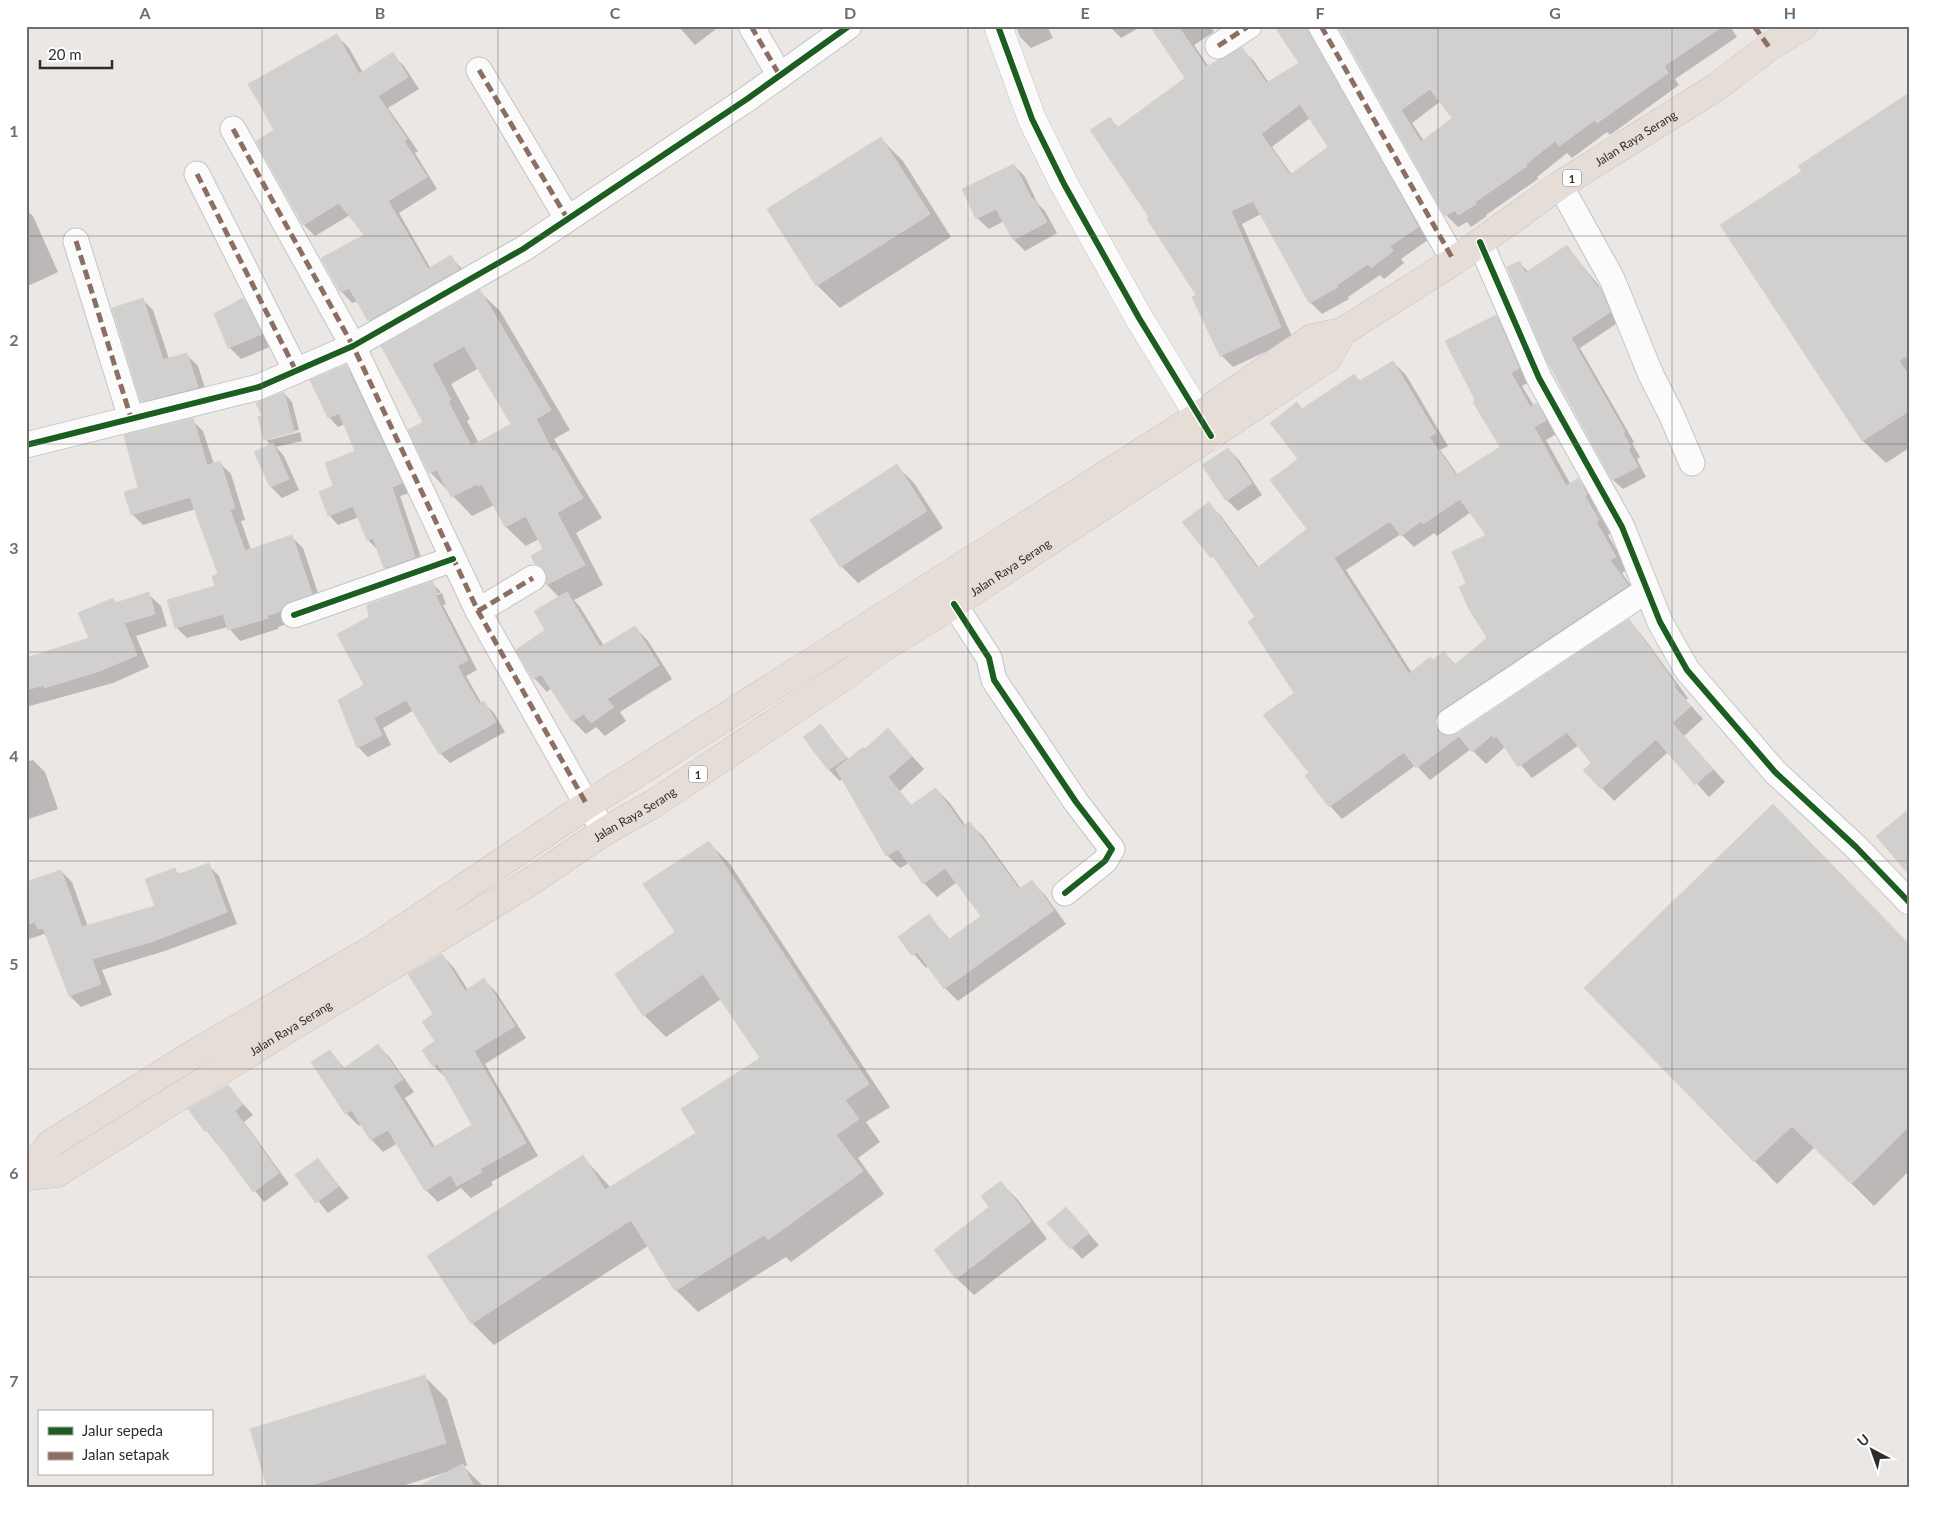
<svg xmlns="http://www.w3.org/2000/svg" width="1935" height="1513" viewBox="0 0 1935 1513" font-family="Lato,sans-serif">
	<rect width="100%" height="100%" fill="#eae7e5"/>
	<!-- shadow -->
	<g fill="#0003" fill-rule="evenodd">
		<path d="M678,26h42l-25,19z"/>
		<path d="M1016,26h31l6,12 -22,10 -11,-11z"/>
		<path d="M1109,26h33l-21,12z"/>
		<path d="M1151,26h59l4,6 -20,13 15,22 33,-18 12,12 15,22 31,-20 -23,-37h48l104,213 -28,20 3,4 -20,16 -4,-4 -32,22 1,2 -27,15 -12,-12 -49,-88 -19,10 51,115 -60,28 -12,-12 -23,-59 -88,-177 9,9 68,-50zM1310,118l20,30 -38,27 -20,-28z"/>
		<path d="M1339,26h391l7,11 -62,42 4,6 -69,50 -3,-3 -35,26 -5,-5 -30,24 1,2 -52,36 1,1 -16,11 -4,-5 -9,5 -12,-12zM1441,101l13,17 -30,23 -12,-18z"/>
		<path d="M337,36l12,12 14,25 29,-19 12,12 15,23 -31,19 30,43 -3,2 22,36 -38,24 32,56 20,-12 11,12 8,12 -90,51 -11,-12 -11,-19 -6,2 -11,-12 25,-55 -16,-21 -35,21 -11,-11 -46,-83 18,-11z"/>
		<path d="M1909,94v354l-23,15 -23,-22 -141,-216 81,-54z"/>
		<path d="M880,138l23,23 48,76 -111,71 -23,-23 -48,-76z"/>
		<path d="M1014,165l11,12 13,27 7,7 12,22 -32,18 -11,-11 -10,-19 -15,8 -12,-11z"/>
		<path d="M26,210l7,6 25,56 -32,15z"/>
		<path d="M1567,247l42,51 10,24 -39,26 54,94 -2,1 8,14 -3,2 9,18 -23,12 -10,-9 -65,-121 -29,-96 10,9z"/>
		<path d="M480,292l20,19 70,119 -16,9 48,79 -26,15 27,52 -29,15 6,7 24,39 31,-19 13,14 24,38 -52,33 6,9 -21,15 -9,-9 -10,7 -13,-13 -21,-33 -5,4 -13,-14 -16,-28 29,-20 13,-32 -13,-13v-11l-11,-11 9,-13 -6,-11 -13,7 -20,-19 -12,-22 -22,11 -42,-44 -5,-49 -42,-76zM479,368l34,57 -34,18 -12,-22 3,-2 -19,-35z"/>
		<path d="M142,299l11,11 16,49 18,-4 11,11 10,32 -55,14 -11,-11z"/>
		<path d="M243,300l11,11 18,35 -31,13 -12,-12 -13,-33z"/>
		<path d="M1496,316l12,13 23,52 -9,5 12,20 2,-1 13,12 9,16 -12,7 25,45 7,-5 13,13 8,14 -2,4 14,22 -3,2 20,34 -6,4 17,25 -191,131 1,8 9,-2 171,-114 12,13 47,64 -2,2 17,19 -19,17 41,46 -16,15 -41,-45 -54,49 -29,-31 8,-7 -14,-18 -47,33 -27,-31 -19,17 -15,-15 -41,31 -14,-15 -74,54 -12,-13 -19,-33 -15,-80 -39,-75 -32,-47 -41,-49 24,-19 13,13 38,52 50,-39 -9,-70 -3,-55 6,6 51,-35 7,7 32,-20 13,13 42,71 -8,4 18,25 43,-28zM1471,512l17,24 -20,47 21,56 -33,26 -12,-12 -32,20 -66,-103 55,-36 13,13 20,-14 3,3z"/>
		<path d="M346,366l9,10 55,117 -10,3 24,70 -30,11 -9,-9 -8,-19 -9,-9 -9,-23 -21,8 -9,-10 6,-28 22,-35 -12,-28 -7,3 -9,-10z"/>
		<path d="M284,393l8,9 7,28 -30,7v3l31,-8 2,9 -26,6 8,9 15,34 -17,8 -11,-11v-42l-6,-6 -1,-22z"/>
		<path d="M192,420l11,11 11,33 6,-1 11,11 14,46 -4,1 10,29 40,-14 12,12 19,57 -31,17 -13,5v2l-38,12 -12,-14 -41,11 -11,-11 41,-40 2,-12 -23,-66 -53,16 -11,-11 8,-25z"/>
		<path d="M1228,449l11,11 23,35 -24,16 -11,-11z"/>
		<path d="M897,466l17,17 29,45 -85,55 -17,-17z"/>
		<path d="M432,583l9,9 -12,6 13,-5 4,11 -3,1 34,65 -11,6 16,28 2,-1 10,10 11,19 -55,31 -10,-10 -26,-43 -31,18 8,17 -23,12 -10,-10 -19,-46 27,-15z"/>
		<path d="M148,594l13,12 6,20 -31,10 13,31 -36,16 -87,24v-54l5,5 60,-19 22,-40 4,4z"/>
		<path d="M821,726l28,34 16,-9 23,-21 36,39 -24,22 12,15 24,-17 13,13 17,24 3,-3 14,13 38,53 11,-7 13,13 21,29 -108,77 -13,-13 -16,-22 -3,2 -26,-30 29,-22 21,24 33,-23 -26,-35 -20,15 -13,-14 -15,-20 -9,5 -13,-13 -44,-76 -3,2 -11,-11 -24,-33z"/>
		<path d="M33,760l12,12 13,37 -32,11v-58z"/>
		<path d="M708,842l22,22 160,243 -24,15 14,20 -22,16 26,36 -93,68 -5,-5 -88,55 -22,-22 -28,-44 -154,99 -22,-22 111,-166 28,31 87,-55 63,-74 -40,-60 -55,38 -22,-22 33,-82z"/>
		<path d="M208,865l11,11 18,48 -72,27 -63,19 10,25 -31,12 -11,-11 -22,-58 -4,-4 -18,6v-57l35,-12 11,11 16,45 68,-20 19,-37 5,5z"/>
		<path d="M1909,945v226l-35,35 -59,-59 -38,37 -192,-196z"/>
		<path d="M442,955l12,13 14,22 16,-10 12,12 30,46 -41,26 53,92 -47,26 2,3 -22,13 -10,-10 -23,14 -12,-12 -28,-47 -15,9 -12,-13 -9,-15 -3,2 -13,-13 -16,-62 15,18 33,-24 12,13 24,34 -9,6 30,49 39,-22 -28,-47 -12,-12 3,-24 -2,-28z"/>
		<path d="M227,1086l26,29 -9,7 45,62 -25,18 -74,-92z"/>
		<path d="M318,1160l31,38 -21,15 -31,-38z"/>
		<path d="M1001,1183l17,17 29,39 -73,56 -17,-16 -22,-29 56,-43z"/>
		<path d="M1066,1208l33,37 -17,14 -33,-36z"/>
		<path d="M424,1376l23,23 20,66 -3,2 20,20h-65l28,-15 -48,15h-131z"/>
	</g>
	<!-- building -->
	<g fill="#d2d0ce" stroke="#d5d3d0" fill-rule="evenodd">
		<path d="M1150,26h28l28,41 36,-20 24,36 33,-20 -25,-37h33l111,201 -28,19 3,5 -22,17 -3,-4 -31,21 1,2 -29,16 -56,-102 -22,10 50,116 -61,29 -28,-59 4,-2 -49,-76 2,-2 -59,-87 20,-13 7,11 68,-50zM1300,104l28,43 -38,28 -29,-41z"/>
		<path d="M1338,26h385l-59,40 4,7 -71,50 -2,-3 -36,26 -4,-5 -29,23 1,2 -52,36 1,2 -18,11 -3,-5 -10,6zM1430,89l22,29 -31,24 -20,-32z"/>
		<path d="M337,34l22,40 34,-22 15,25 -30,19 29,43 -3,2 23,36 -39,24 40,68 23,-14 8,14 -91,52 -19,-33 -9,4 -19,-34 43,-23 -25,-32 -36,22 -47,-84 18,-11 -26,-46z"/>
		<path d="M1909,93v261l-10,7 10,15v35l-47,30 -142,-216 82,-54 -4,-5z"/>
		<path d="M881,137l49,77 -114,72 -49,-77z"/>
		<path d="M1014,164l18,36 2,-1 13,23 -34,18 -17,-31 -20,10 -14,-30z"/>
		<path d="M1567,245l31,43 2,-1 10,25 -39,26 54,94 -2,1 8,14 -3,2 10,18 -26,13 -66,-121 -39,-92 13,-6 5,12z"/>
		<path d="M480,290l71,120 -15,9 17,33 2,-2 28,48 -26,15 28,52 -39,20v-14l-11,-7 -4,-8 12,-7 -17,-33 -21,11 -23,-43 -4,2 -1,-2 -26,13 -14,-27 -8,3 -21,-43 15,-8 -42,-76zM464,346l47,78 -40,22 -23,-45 3,-1 -19,-36z"/>
		<path d="M143,298l20,62 24,-7 11,34 -57,15 -29,-94z"/>
		<path d="M243,298l19,36 -34,14 -14,-34z"/>
		<path d="M1496,315l23,53 -8,5 19,34 7,-4 9,17 -12,7 32,59 12,-8 9,16 -2,3 14,23 -3,2 20,35 -6,3 18,25 -187,125 -5,6 1,14 6,5 7,1 7,-2 172,-115 47,66 -2,2 17,19 -19,17 41,46 -18,16 -39,-46 -55,50 -18,-19 8,-7 -24,-31 -49,35 -21,-31 -3,2 -2,-3 -20,17 -13,-16 -43,32 -12,-16 -75,55 -24,-31 4,-3 -46,-58 31,-22 -46,-71 7,-5 -42,-61 -2,2 -29,-36 27,-20 48,66 50,-39 -37,-49 28,-21 -28,-36 27,-21 5,7 52,-35 5,7 34,-20 43,72 -7,4 27,38 44,-28 -27,-45 2,-2 -30,-59zM1460,499l26,36 -34,17 14,31 -7,4 10,22 18,29 -33,27 -10,-14 -11,9 -3,-3 -21,17 -75,-116 56,-37 11,15 20,-15 2,3z"/>
		<path d="M346,365l56,118 -10,4 23,70 -31,11 -11,-30 -6,2 -14,-34 -25,10 -9,-24 14,-6 -8,-23 30,-12 -16,-38 -11,5 -18,-38z"/>
		<path d="M284,392l10,40 -30,8 -6,-23 4,-1 -6,-13z"/>
		<path d="M193,418l14,47 13,-4 15,47 -5,2 15,41 47,-16 20,59 -23,8 -9,9 -13,5 1,2 -40,12 -5,-16 -48,14 -8,-28 48,-14 -3,-10 6,-2 -28,-77 -59,18 -7,-23 14,-4 -14,-53z"/>
		<path d="M273,443l16,36 -19,8 -16,-35z"/>
		<path d="M1228,448l24,35 -26,18 -24,-36z"/>
		<path d="M897,464l30,47 -87,56 -30,-47z"/>
		<path d="M433,581l4,13 -2,1 33,65 -11,6 22,38 5,-3 12,21 -57,32 -33,-54 -32,18 8,17 -25,13 -19,-48 26,-15 -27,-51 32,-17 -2,-12z"/>
		<path d="M149,592l6,22 -31,9 13,32 -37,16 -56,17v-3l-18,5v-32l63,-20 -11,-25 35,-15 2,5z"/>
		<path d="M567,592l33,55 35,-21 24,39 -52,34 7,8 -23,16 -7,-9 -12,7 -31,-47 -8,5 -17,-29 29,-20 -11,-19z"/>
		<path d="M821,724l25,34 -18,12 -25,-33z"/>
		<path d="M888,728l24,28 -24,21 23,28 25,-17 27,38 7,-4 49,67 13,-9 22,30 -110,79 -27,-37 -5,4 -14,-19 31,-23 19,26 33,-24 -36,-48 -22,16 -25,-35 -12,7 -50,-87 27,-22 2,2z"/>
		<path d="M1773,804l136,140v182l-58,58 -59,-58 -38,36 -170,-174z"/>
		<path d="M1909,809v66l-33,-39z"/>
		<path d="M709,841l160,243 -24,16 14,19 -23,16 27,36 -95,69 -4,-5 -89,56 -44,-71 -160,104 -44,-68 156,-101 22,35 91,-57 -15,-24 79,-51 -57,-84 -60,42 -28,-42 60,-42 -32,-48z"/>
		<path d="M209,863l18,49 -73,29 -62,18 9,25 -32,12 -26,-68 -5,1 -3,-7 -9,3v-43l35,-12 21,57 73,-21 -10,-27 30,-11 2,7z"/>
		<path d="M442,954l23,37 19,-13 31,48 -41,25 52,92 -46,26 2,3 -25,14 -6,-11 -26,16 -37,-61 -18,10 -18,-30 -7,4 -34,-52 19,-12 13,19 35,-25 25,35 -10,7 39,62 40,-23 -35,-62 -4,4 -11,-17 13,-9 -13,-19 11,-8 -25,-40z"/>
		<path d="M228,1085l15,19 -8,7 44,62 -26,19 -45,-62 -3,2 -17,-23z"/>
		<path d="M318,1158l21,28 -23,17 -21,-28z"/>
		<path d="M1001,1181l30,40 -75,58 -22,-29 55,-43 -8,-11z"/>
		<path d="M1066,1207l23,26 -19,16 -23,-26z"/>
		<path d="M425,1375l21,68 -141,44h-38l-17,-58z"/>
		<path d="M463,1464l11,23h-57z"/>
	</g>
	<g fill="none" stroke-linecap="round" stroke-linejoin="round">
		<!-- street casing -->
		<g stroke="#c5c4c5" stroke-width="27">
			<g id="street">
				<path d="M751,26l29,50"/>
				<path d="M1321,26l133,235"/>
				<path d="M1218,46l31,-20"/>
				<path d="M479,70l88,148"/>
				<path d="M233,129l120,217 125,265 109,194 18,26"/>
				<path d="M197,174l99,197"/>
				<path d="M1560,185l52,94 39,96 20,39 21,49"/>
				<path d="M76,241l55,177"/>
				<path d="M1480,242l59,136 83,149 38,95 27,48 88,102 81,75 53,55"/>
				<path d="M26,445l233,-58 94,-41 170,-97 224,-150 102,-73"/>
				<path d="M954,604l35,54 5,22 82,122 36,47 -7,12 -40,32"/>
				<path d="M478,611l55,-33"/>
				<path d="M294,615l159,-56"/>
				<path d="M1449,722l198,-132"/>
			</g>
		</g>
		<!-- secondary casing -->
		<g stroke="#c5c4c5" stroke-width="29">
			<path id="secondary" d="M998,26l34,93 32,65 75,134 72,118"/>
		</g>
		<!-- highway casing -->
		<g stroke="#c6c4c3" stroke-width="29">
			<g id="highway">
				<path id="s1" d="M27,1176l30,-3 208,-130 263,-160 77,-52 48,-27 193,-129 33,-25 75,-46 374,-246 14,-26"/>
				<path id="s2" d="M26,1177l24,-33 137,-86 189,-111 211,-142 611,-389 114,-78 30,-6 112,-71 106,-76 155,-97 54,-41 34,-21"/>
			</g>
		</g>
		<!-- street -->
		<use href="#street" stroke="#fcfbfb" stroke-width="25"/>
		<!-- secondary -->
		<use href="#secondary" stroke="#fcfbfb" stroke-width="28"/>
		<!-- highway -->
		<use href="#highway" stroke="#e7ddd7" stroke-width="28"/>
		<!-- quiet -->
		<g stroke="#8d6e63" stroke-width="5" stroke-dasharray="10 5" stroke-linecap="butt">
			<path d="M751,26l29,50"/>
			<path d="M1321,26l133,235"/>
			<path d="M1754,26l15,21"/>
			<path d="M1218,46l31,-20"/>
			<path d="M479,70l88,148"/>
			<path d="M233,129l120,217 125,265 109,194"/>
			<path d="M197,174l99,197"/>
			<path d="M76,241l55,177"/>
			<path d="M478,611l55,-33"/>
			<path d="M26,1174l1,2"/>
		</g>
		<!-- cycleway casing -->
		<g stroke="#fff" stroke-width="9">
			<g id="cycleway">
				<path d="M998,26l34,93 32,65 75,134 72,118"/>
				<path d="M1480,242l59,136 83,149 38,95 27,48 88,102 81,75 53,55"/>
				<path d="M26,445l233,-58 94,-41 170,-97 224,-150 102,-73"/>
				<path d="M954,604l35,54 5,22 82,122 36,47 -7,12 -40,32"/>
				<path d="M294,615l159,-56"/>
			</g>
		</g>
		<!-- cycleway -->
		<use href="#cycleway" stroke="#1b5e20" stroke-width="6"/>
	</g>
	<!-- grid -->
	<path fill="none" stroke="#6f6e6d" stroke-width="1" stroke-opacity="0.55" d="M262,26v1461M498,26v1461M732,26v1461M968,26v1461M1202,26v1461M1438,26v1461M1672,26v1461M26,236h1883M26,444h1883M26,652h1883M26,861h1883M26,1069h1883M26,1277h1883"/>
	<g text-anchor="middle" dominant-baseline="central" stroke-width="5" stroke-linejoin="round" paint-order="stroke">
		<!-- shield labels -->
		<g fill="#fff" stroke="#6c6c6c" stroke-width="1">
			<rect x="1563" y="169.5" width="18" height="17" rx="4"/>
			<rect x="689" y="765.5" width="18" height="17" rx="4"/>
		</g>
		<g font-size="11" font-weight="bold" fill="#2d2d2d">
			<text x="1572" y="178">1</text>
			<text x="698" y="774">1</text>
		</g>
		<!-- street labels -->
		<g font-size="12" fill="#2d2d2d" stroke="#fff">
			<text stroke="none"><textPath href="#s2" startOffset="1921">Jalan Raya Serang</textPath></text>
			<text stroke="none"><textPath href="#s1" startOffset="1160">Jalan Raya Serang</textPath></text>
			<text stroke="none"><textPath href="#s1" startOffset="710">Jalan Raya Serang</textPath></text>
			<text stroke="none"><textPath href="#s1" startOffset="305">Jalan Raya Serang</textPath></text>
		</g>
	</g>
	<!-- border -->
	<rect width="1935" height="1513" fill="none" stroke="#ffffff" stroke-width="55"/>
	<!-- legend -->
	<rect x="38" y="1410" width="175" height="65" fill="#ffffff" stroke="#ababab"/>
	<rect x="48" y="1427" width="25" height="8" fill="#1b5e20" stroke="#ababab"/>
	<text x="82" y="1436" font-size="15" fill="#2d2d2d">Jalur sepeda</text>
	<rect x="48" y="1452" width="25" height="8" fill="#8d6e63" stroke="#ababab"/>
	<text x="82" y="1460" font-size="15" fill="#2d2d2d">Jalan setapak</text>
	<!-- north arrow -->
	<g transform="translate(1872 1450) rotate(319)" stroke="#ffffff" stroke-width="4" paint-order="stroke">
	<path d="M0-4L9 19L0 12L-9 19Z" fill="#2d2d2d"/>
	<text y="-8" font-size="14" font-weight="bold" text-anchor="middle" fill="#2d2d2d">U</text>
	</g>
	<!-- scale -->
	<path d="M40 60v8h72v-8" fill="none" stroke="#2d2d2d" stroke-width="2.5"/>
	<text x="48" y="60" font-size="15" fill="#2d2d2d" stroke="#ffffff" stroke-width="4" paint-order="stroke">20 m</text>
	<rect x="28" y="28" width="1880" height="1458" fill="none" stroke="#6f6e6d" stroke-width="2"/>
	<g font-size="16" text-anchor="middle" font-weight="bold" fill="#6f6e6d">
		<text x="145" y="19">A</text>
		<text x="380" y="19">B</text>
		<text x="615" y="19">C</text>
		<text x="850" y="19">D</text>
		<text x="1085" y="19">E</text>
		<text x="1320" y="19">F</text>
		<text x="1555" y="19">G</text>
		<text x="1790" y="19">H</text>
		<text x="14" y="137">1</text>
		<text x="14" y="346">2</text>
		<text x="14" y="554">3</text>
		<text x="14" y="762">4</text>
		<text x="14" y="970">5</text>
		<text x="14" y="1179">6</text>
		<text x="14" y="1387">7</text>
	</g>
</svg>
